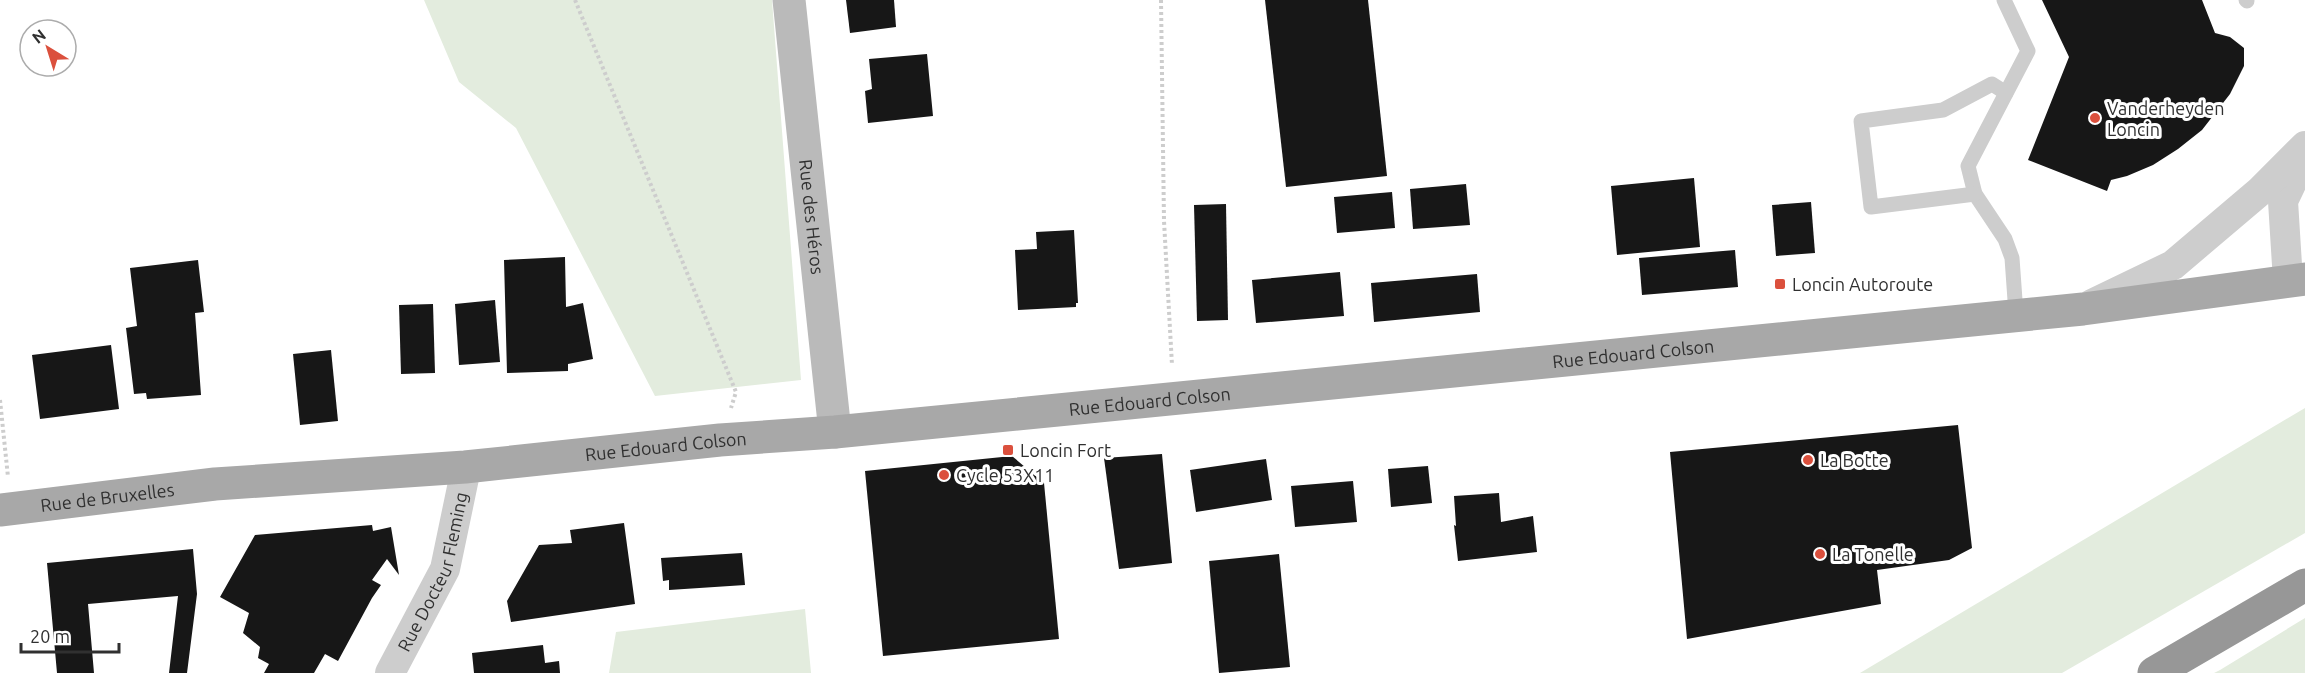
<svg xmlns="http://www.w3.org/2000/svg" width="2305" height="673" viewBox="0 0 2305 673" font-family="Ubuntu,sans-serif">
	<rect width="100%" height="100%" fill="#fff"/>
	<!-- green -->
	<g fill="#e3ecde">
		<path d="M424,0h348l29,380 -146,16 -139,-268 -57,-46z"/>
		<path d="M2305,408v125l-243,140h-202z"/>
		<path d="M805,609l6,64h-202l7,-41z"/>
		<path d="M2305,618v55h-91l6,-3z"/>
	</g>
	<!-- building -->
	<g fill="#171717">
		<path d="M846,0h48l2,27 -46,6z"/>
		<path d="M1265,0h103l19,176 -101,11z"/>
		<path d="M2042,0h160l13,33 15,4 14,11v18l-14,28 -28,36 -24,19 -25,16 -26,11 -16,4 -4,11 -79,-31 41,-103z"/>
		<path d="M927,54l6,62 -65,7 -3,-32 7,-2 -3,-30z"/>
		<path d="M1694,178l6,69 -83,8 -6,-69z"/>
		<path d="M1466,184l4,41 -57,4 -3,-40z"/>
		<path d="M1392,192l3,36 -58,5 -3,-36z"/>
		<path d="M1811,202l4,51 -39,3 -4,-51z"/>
		<path d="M1226,204l2,116 -31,1 -3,-116z"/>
		<path d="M1074,230l4,73h-2v4l-58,3 -3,-60 22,-1 -1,-17z"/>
		<path d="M1735,250l3,37 -96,8 -3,-37z"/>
		<path d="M565,257l1,50 17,-4 10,56 -25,5v7l-61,2 -3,-113z"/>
		<path d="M198,260l6,52 -9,1 6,82 -54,4 -1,-6 -12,1 -8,-66 11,-2 -7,-58z"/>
		<path d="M1340,272l4,44 -88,7 -4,-43z"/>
		<path d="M1477,274l3,38 -106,10 -3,-39z"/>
		<path d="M495,300l5,62 -41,3 -4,-61z"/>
		<path d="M433,304l2,69 -34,1 -2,-69z"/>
		<path d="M111,345l8,64 -79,10 -8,-64z"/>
		<path d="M331,350l7,71 -38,4 -7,-71z"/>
		<path d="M1958,425l14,123 -23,12 -72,10 4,34 -194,35 -17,-187z"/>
		<path d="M1162,454l10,109 -53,6 -15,-111z"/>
		<path d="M1012,456l32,27 15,156 -176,17 -18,-185z"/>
		<path d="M1266,459l6,41 -76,12 -6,-42z"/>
		<path d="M1428,466l4,37 -41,4 -3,-38z"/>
		<path d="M1353,481l4,41 -62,5 -4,-41z"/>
		<path d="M1499,493l2,29 32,-6 4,36 -79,9 -4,-36 2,1 -2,-30z"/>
		<path d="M624,523l11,81 -124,18 -4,-21 32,-56 33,-2 -2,-13z"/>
		<path d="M372,525l1,6 18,-4 8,48 -12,-16 -15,21 9,5 -9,13 -34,63 -13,-7 -11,19h-50l5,-9 -11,-6 2,-11 -17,-14 6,-20 -29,-16 35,-62z"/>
		<path d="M193,549l4,45 -10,79h-18l9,-77 -90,8 6,69h-37l-10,-110z"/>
		<path d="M742,553l3,32 -76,5v-10l-6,1 -2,-23z"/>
		<path d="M1279,554l11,113 -71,6 -10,-112z"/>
		<path d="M543,645l2,18 14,-2 1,12h-86l-2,-20z"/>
	</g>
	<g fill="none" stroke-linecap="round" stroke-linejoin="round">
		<!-- path -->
		<g stroke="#cdcdcd" stroke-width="4" stroke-dasharray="3 3" stroke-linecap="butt">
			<path d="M575,0l161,392 -5,16"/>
			<path d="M1161,0l3,221 8,144"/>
			<path d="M0,400l8,77"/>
		</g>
		<!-- lane -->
		<g stroke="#cdcdcd" stroke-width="15">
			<path d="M2004,0l24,51 -60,115 7,28 30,45 7,19 4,56"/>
			<path d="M2246,0l1,1"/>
			<path d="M1975,194l-104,13 -10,-86 82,-11 49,-26 14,9"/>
		</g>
		<!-- street -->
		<g stroke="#cdcdcd" stroke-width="30">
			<path d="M2288,281l-5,-80 21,-44"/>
			<path d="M2092,304l81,-39 86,-73 46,-46"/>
			<path id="s1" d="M390,673l55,-104 19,-91 1,-11"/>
		</g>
		<!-- secondary -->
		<path stroke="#bababa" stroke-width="33" id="s2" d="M789,0l46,432"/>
		<!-- primary -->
		<path stroke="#a8a8a8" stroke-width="33" id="s3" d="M0,510l215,-26 250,-17 255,-27 115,-8 1248,-123 222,-30"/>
		<!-- highway -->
		<path stroke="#979797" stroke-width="33" d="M2154,673l151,-88"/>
	</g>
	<!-- markers -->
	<g fill="#db503d" stroke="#fff" stroke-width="2">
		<circle cx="2095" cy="118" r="6"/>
		<rect x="1774" y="278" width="12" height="12" rx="3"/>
		<rect x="1002" y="444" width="12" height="12" rx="3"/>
		<circle cx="1808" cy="460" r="6"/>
		<circle cx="944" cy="475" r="6"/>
		<circle cx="1820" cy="554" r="6"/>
	</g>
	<g text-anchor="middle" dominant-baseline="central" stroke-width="6" stroke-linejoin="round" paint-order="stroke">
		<!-- poi labels -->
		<g font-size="18" fill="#303030" stroke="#fff" text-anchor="start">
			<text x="2107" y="108">Vanderheyden<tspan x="2107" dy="21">Loncin</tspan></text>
			<text x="1792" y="284">Loncin Autoroute</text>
			<text x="1020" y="450">Loncin Fort</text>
			<text x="1820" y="460">La Botte</text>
			<text x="956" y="475">Cycle 53X11</text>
			<text x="1832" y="554">La Tonelle</text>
		</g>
		<!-- street labels -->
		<g font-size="18" fill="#303030" stroke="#fff">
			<text stroke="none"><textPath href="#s2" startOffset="218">Rue des Héros</textPath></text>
			<text stroke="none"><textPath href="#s3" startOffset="1641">Rue Edouard Colson</textPath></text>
			<text stroke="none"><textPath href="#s3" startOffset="1155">Rue Edouard Colson</textPath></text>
			<text stroke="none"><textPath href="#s3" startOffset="669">Rue Edouard Colson</textPath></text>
			<text stroke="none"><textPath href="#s3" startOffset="108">Rue de Bruxelles</textPath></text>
			<text stroke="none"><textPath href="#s1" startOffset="111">Rue Docteur Fleming</textPath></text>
		</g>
	</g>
	<!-- north arrow -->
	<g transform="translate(48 48) rotate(322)"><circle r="28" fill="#ffffff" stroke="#acacac" stroke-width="1.5"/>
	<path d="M0-4.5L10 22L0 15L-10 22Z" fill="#db503d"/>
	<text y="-9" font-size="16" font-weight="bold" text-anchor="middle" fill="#303030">N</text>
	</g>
	<!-- scale -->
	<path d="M21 643v9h98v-9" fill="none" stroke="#303030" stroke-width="3"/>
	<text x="30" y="643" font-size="18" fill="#303030" stroke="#ffffff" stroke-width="4.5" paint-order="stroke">20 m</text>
</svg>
